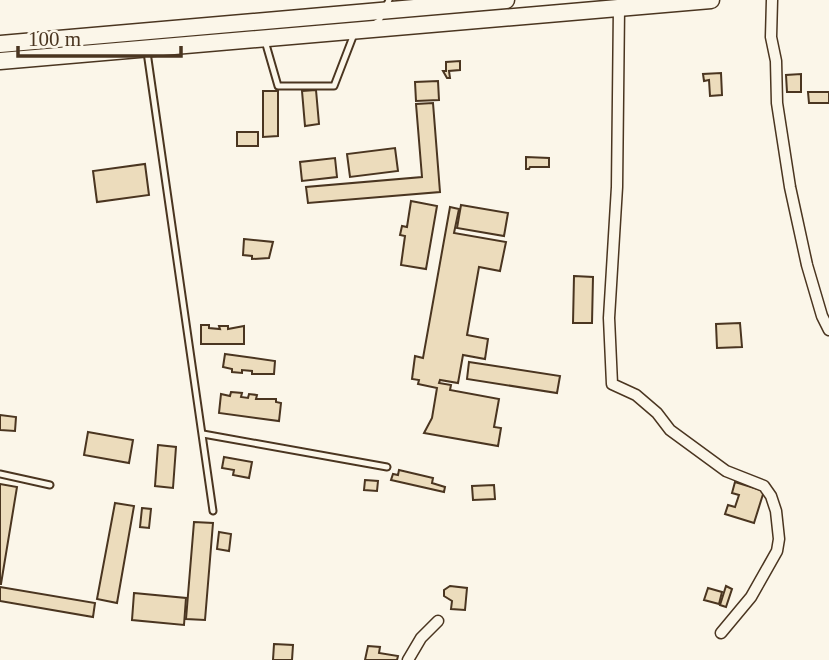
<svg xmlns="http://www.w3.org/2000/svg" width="829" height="660" viewBox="0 0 829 660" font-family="'Times New Roman',serif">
	<rect width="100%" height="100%" fill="#fbf6e9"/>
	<!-- building -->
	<g fill="#ecdcbc" stroke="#4a3520" stroke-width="2">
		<path d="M460,61v9l-11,1 1,7h-3l-4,-7h3v-9z"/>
		<path d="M721,73l1,22 -12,1 -1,-16 -5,1 -1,-7z"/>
		<path d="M801,74v18h-14l-1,-17z"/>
		<path d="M438,81l1,19 -23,1 -1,-19z"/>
		<path d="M316,90l3,34 -14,2 -3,-35z"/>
		<path d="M263,91h15v45l-15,1z"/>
		<path d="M808,92h21v11h-20z"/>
		<path d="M433,103l7,89 -132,11 -2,-16 116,-10 -6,-73z"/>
		<rect x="237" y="132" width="21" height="14"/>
		<path d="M395,148l3,23 -48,6 -3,-23z"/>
		<path d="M526,157l23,1v9h-19l-1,2h-3z"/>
		<path d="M335,158l2,19 -35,4 -2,-19z"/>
		<path d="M145,164l4,31 -52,7 -4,-31z"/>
		<path d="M411,201l26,5 -11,63 -25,-4 4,-29 -5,-1 2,-9 5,1z"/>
		<path d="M461,205l47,8 -4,23 -47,-8z"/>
		<path d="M450,207l9,2 -5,24 52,9 -6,29 -21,-4 -12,68 21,4 -3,20 -22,-4 -5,28 -18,-3 -1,3 12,2 -1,5 49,9 -5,28 7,1 -3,18 -74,-13 8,-15 5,-30 -19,-4 1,-4 -7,-1 3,-23 8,2z"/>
		<path d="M244,239l29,3 -4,16 -17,1v-3l-9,-1z"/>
		<path d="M574,276l19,1 -1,46h-19z"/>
		<path d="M740,323l2,24 -25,1 -1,-24z"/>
		<path d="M201,325h8v3l11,1 -1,-3h9v3l16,-3v18h-43z"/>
		<path d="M225,354l50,7 -1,13h-22v-3l-10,-1v3l-10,-1v-3l-9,-2z"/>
		<path d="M469,362l91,14 -3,17 -90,-14z"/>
		<path d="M231,392l11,1 -1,4 7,1 1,-4 8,1 -1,4h20v3l5,1 -2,18 -60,-8 2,-19 9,2z"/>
		<path d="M0,415l16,2 -1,14 -15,-1z"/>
		<path d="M88,432l45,8 -4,23 -45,-8z"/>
		<path d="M158,445l18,2 -3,41 -18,-2z"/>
		<path d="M224,457l28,5 -3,16 -16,-3 1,-5 -12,-2z"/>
		<path d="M399,470l34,8 -1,5 13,4 -1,5 -53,-12 2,-6 5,1z"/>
		<path d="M365,480l13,1 -1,10 -13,-1z"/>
		<path d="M735,482l29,9 -10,32 -29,-9 3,-9 7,2 4,-12 -7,-2z"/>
		<path d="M0,484l17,3 -16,97h-1z"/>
		<path d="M494,485l1,14 -22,1 -1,-14z"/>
		<path d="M115,503l19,3 -17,97 -20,-4z"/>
		<path d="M142,508l9,1 -2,19 -9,-1z"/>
		<path d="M194,522l19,1 -8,97 -19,-1z"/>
		<path d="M219,532l12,2 -2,17 -12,-2z"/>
		<path d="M450,586l17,2 -2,22 -14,-1 1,-8 -8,-5v-6z"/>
		<path d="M726,586l6,3 -6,18 -6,-2z"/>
		<path d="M0,587l95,16 -2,14 -93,-16z"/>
		<path d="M708,588l14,4 -3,12 -15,-4z"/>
		<path d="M134,593l52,5 -2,27 -52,-5z"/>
		<path d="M274,644l19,1 -1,15h-19z"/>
		<path d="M368,646l12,1 -1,6 19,3 -1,4h-32z"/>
	</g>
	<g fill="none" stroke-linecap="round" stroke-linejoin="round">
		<!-- service casing -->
		<g stroke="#4a3520" stroke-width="9">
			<g id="service">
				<path d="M374,24l5,-3 10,-21"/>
				<path d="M265,41l13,45h56l20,-52"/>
				<path d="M147,52l66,459"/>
				<path d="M203,434l184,33"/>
				<path d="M0,474l50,11"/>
			</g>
		</g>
		<!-- minor casing -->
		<g stroke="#4a3520" stroke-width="13">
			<g id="minor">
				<path d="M772,0l-1,37 5,24 1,42 13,84 17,78 15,51 7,14"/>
				<path d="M619,8l-2,179 -8,131 3,66 24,11 21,18 13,17 56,41 38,15 7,10 5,15 3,28 -2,12 -26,46 -30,36"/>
				<path d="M408,660l13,-22 17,-17"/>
			</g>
		</g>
		<!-- primary casing -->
		<g stroke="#4a3520" stroke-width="19">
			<g id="primary">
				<path d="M0,44l506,-44"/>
				<path d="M0,61l711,-61"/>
			</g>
		</g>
		<!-- service -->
		<use href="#service" stroke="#fbf6e9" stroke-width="5"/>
		<!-- minor -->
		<use href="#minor" stroke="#fbf6e9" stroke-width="10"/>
		<!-- primary -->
		<use href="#primary" stroke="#fbf6e9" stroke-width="16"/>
	</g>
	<!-- scale -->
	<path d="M18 46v10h163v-10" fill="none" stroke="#4a3520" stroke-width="3.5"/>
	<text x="28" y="46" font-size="21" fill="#4a3520" stroke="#fbf6e9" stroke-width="5" paint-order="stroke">100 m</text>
</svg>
